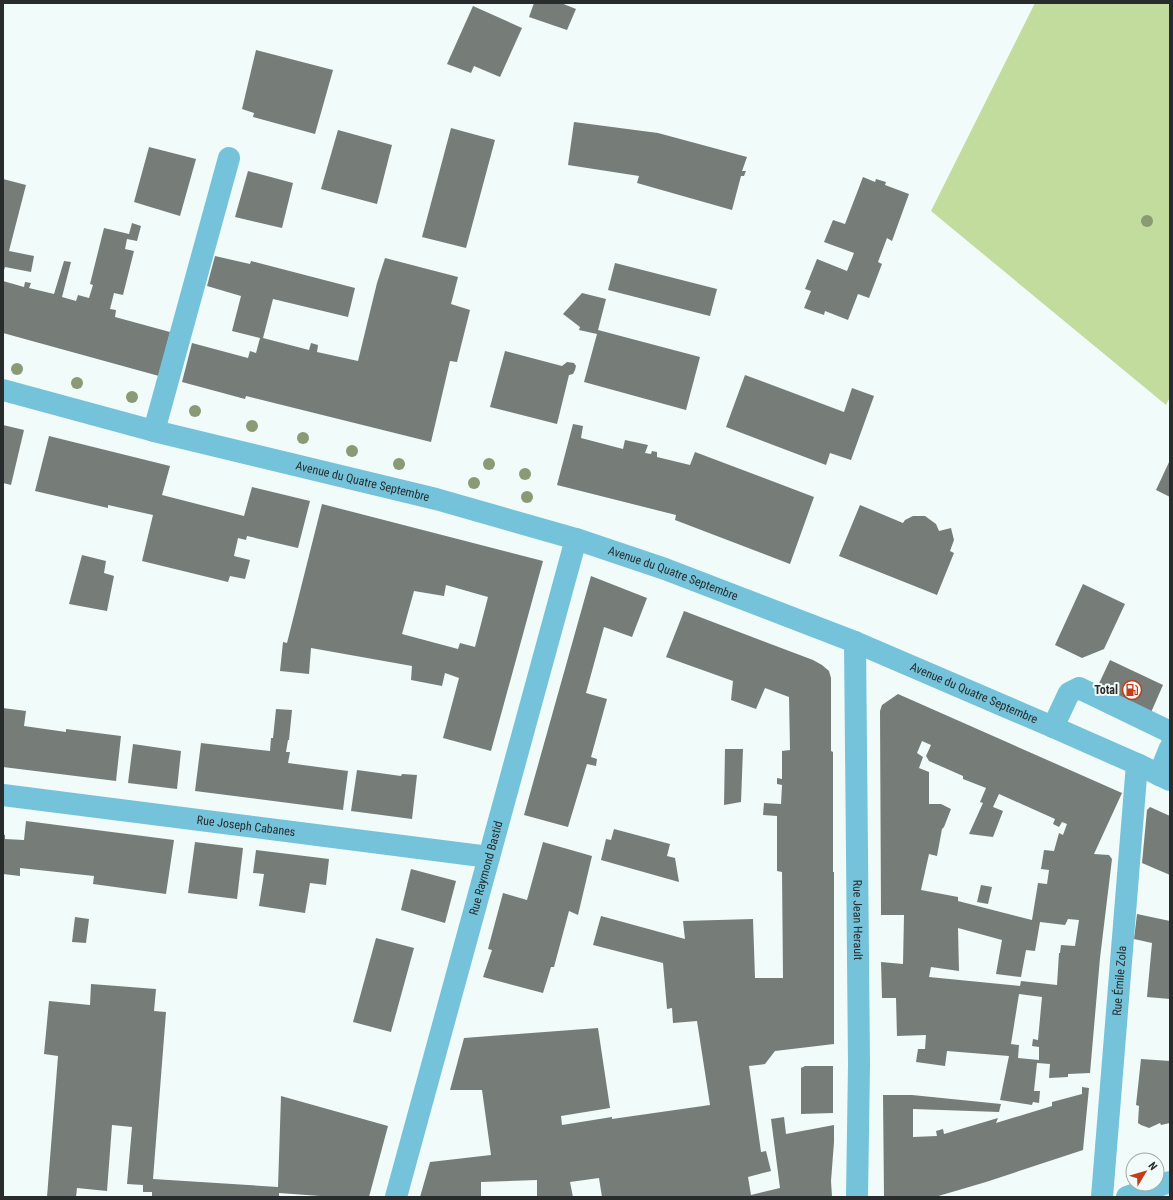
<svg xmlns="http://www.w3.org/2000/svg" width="1173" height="1200" viewBox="0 0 1173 1200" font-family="'Roboto Condensed',sans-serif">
	<rect width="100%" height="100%" fill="#f1fbfa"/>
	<!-- green -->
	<path fill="#c1dc9d" d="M1035,3h135v394l-4,8 -235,-194z"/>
	<!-- building -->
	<g fill="#767d79" fill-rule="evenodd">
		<path d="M534,3h27l15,6 -9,21 -38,-13z"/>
		<path d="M473,6l49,22 -22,49 -26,-11 -3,7 -24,-9z"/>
		<path d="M256,50l77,20 -18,64 -62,-17 1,-4 -12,-4z"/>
		<path d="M574,122l84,11 89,24 -5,14h4l-2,5h-3l-9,34 -95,-27 2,-7 -71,-11z"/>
		<path d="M451,128l44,12 -29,108 -44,-11z"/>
		<path d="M338,130l54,15 -15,59 -56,-15z"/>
		<path d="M149,147l47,12 -16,57 -46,-14z"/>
		<path d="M248,171l45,12 -11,45 -47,-11z"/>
		<path d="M863,177l12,5 1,-3 10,3 -1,3 24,9 -17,47 -5,-3 -9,24 4,2 -13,34 -11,-4 -10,26 -23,-9 -1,4 -20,-7 7,-17 -6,-2 12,-30 30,12 7,-18 -30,-11 9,-22 12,4z"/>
		<path d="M3,179l23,6 -17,66 25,5 -3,16 -26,-5 -2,6z"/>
		<path d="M132,223l9,3 -4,15 -10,-2 -2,10 9,2 -11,44 -9,-2 -4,16 6,1 -1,7 55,15 -11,44 -156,-43v-52l21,6 1,-5 6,1 -2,5 25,6 10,-33 7,1 -9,35 14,4 2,-6 11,3 4,-13 -3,-1 14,-56 25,6z"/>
		<path d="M215,256l35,8 1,-3 104,27 -7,29 -75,-18 -10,39 46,12 2,-7 7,2 -1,7 41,9 19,-78 8,-25 73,19 -7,27 19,6 -13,52 -7,-1 -19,81 -185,-46 -1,3 -63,-17 10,-39 56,15 2,-7 6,2 4,-15 -28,-7 9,-35 -34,-10z"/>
		<path d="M615,263l102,26 -7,27 -102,-26z"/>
		<path d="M582,293l24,6 -8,31 102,27 -14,53 -102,-28 13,-48 -18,-4 1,-3 -17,-13z"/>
		<path d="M505,351l57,15 5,-4 7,1 2,3 -1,4 -2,4 -4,1 -12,49 -67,-17z"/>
		<path d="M745,375l99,37 8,-24 22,8 -23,64 -21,-7 -4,12 -100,-38z"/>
		<path d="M573,424l10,2 -2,12 42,11 2,-9 23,5 -3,8 6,1 1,-3 5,1v5l33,8 5,-13 119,45 -24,67 -115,-44 1,-5 -119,-30z"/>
		<path d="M3,425l21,5 -13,55 -8,-2z"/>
		<path d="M49,436l121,30 -8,29 82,21 8,-29 58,14 -12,47 -51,-12 -1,4 -8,-2 -4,18 16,4 -5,19 -15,-3 -2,6 -86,-21 11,-46 -45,-10v3l-73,-17z"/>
		<path d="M1170,460v37l-14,-7z"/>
		<path d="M322,504l221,57 -52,190 -48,-13 16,-60 -14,-5 -3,13 -31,-6 1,-14 -101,-18 -2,26 -29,-3 3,-29 4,1zM446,585l42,12 -13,50 -15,-4 -2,6 -56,-15 12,-43 30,5z"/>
		<path d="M860,505l43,18 2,-3 8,-4h12l11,8 3,7 12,-3 3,12 -4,11 4,2 -17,42 -98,-39z"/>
		<path d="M82,555l24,6 -2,12 10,3 -7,35 -38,-7z"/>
		<path d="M591,576l56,22 -15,39 -28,-10 -18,66 21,6 -16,58 6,2 -1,7 -9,-2 -19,63 -44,-12z"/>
		<path d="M1083,584l42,20 -21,45 -22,9 -27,-13z"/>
		<path d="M684,611l129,49 9,5 7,6 2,7v73l2,1v120h1v172l-59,7 -10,13 -16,2 12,86 5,-1 5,20 -23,6 3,18 29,-7 -9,-69 13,-2 2,17 48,-9v17l-3,39 1,16h-230l-3,-19 -29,4 3,15h-36v-17l-56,2v15h-61l10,-35 61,-7 -9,-65h-32l14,-52 134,-10 12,80 -49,8 1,9 50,-8v2l98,-14 -13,-84 -24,2 -1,-15 -5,1 -4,-46 -70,-18 8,-29 84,23 -2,-18 70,-2 2,59h28l-1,-106 -5,-1v-55l-14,-1 1,-12 17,1 1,-19 -5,-1v-6l5,1v-28l8,-1 -1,-53 -24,-9 -9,21 -25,-9 2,-19 -67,-24z"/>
		<path d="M1110,660l53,25 -14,32 -54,-25z"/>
		<path d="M898,694l224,99 -28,61 15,1 3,4 -12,99 -10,115 -22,1v3l-19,1 1,-14 -13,-1 -3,28h6l-1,12 -6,-1 -1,3 -32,-5 9,-44 -62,-5 -2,15 -29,-4 2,-13h7l1,-14 -29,1 -1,-38h-14l-1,-36 22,2 1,-49h-23l-1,-204 2,-6zM922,741l9,4 -5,11 3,5 34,15v3l23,9 -6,14 3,1 -14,31 24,3 10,-26 -10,-4 6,-13 56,25 -2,5 6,3 3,-5 5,2 -4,11 -4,-2 -5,18 -10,-1 -3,19 8,1 -2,14 -9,-1 -6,37 -74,-19v-4l-37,-7 8,-36 8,2 5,-27 2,-2 7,-18 -10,-5h-12v-32l-10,-4 4,-11 -6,-4zM1068,919l11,1 -4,26 -14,-1 -1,8h-1l-2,32 -36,-4 -1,5 -91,-9 2,-10 28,4 -1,-43 44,12 -6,34 25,3 5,-27 9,1 5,-29 25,3zM1019,994l23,3 -4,43 -5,-1 -1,7 7,1v13l-21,-2 1,-13 -8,-1z"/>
		<path d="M3,708l23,3 -2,15 42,6v-3l55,7 -5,45 -113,-14z"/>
		<path d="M276,709l16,1 -3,30h-1l-2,12h4l-2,11 60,8 -5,39 -148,-19 6,-48 69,8 1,-13h2z"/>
		<path d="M133,744l48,7 -4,38 -49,-6z"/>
		<path d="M725,749h18l-2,53 -17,3z"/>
		<path d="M357,770l44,6 1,-2 15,1 -5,44 -61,-8z"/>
		<path d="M1150,807l20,9v59l-28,-12 5,-53z"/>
		<path d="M26,821l148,19 -8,54 -73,-10 1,-8 -74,-8v8l-17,-2v-40l2,1v4l19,1z"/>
		<path d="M614,829l56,15 -3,12 8,2 4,24 -78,-22 5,-21 5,1z"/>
		<path d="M195,842l48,6 -6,51 -49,-6z"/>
		<path d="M543,842l49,14 -14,59 -9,-4 -15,56h-3l-8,26 -60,-16 9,-27 -4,-1 15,-56 24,7z"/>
		<path d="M256,850l73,9 -3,26 -16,-2 -5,30 -46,-7 5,-32 -11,-1z"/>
		<path d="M411,869l45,12 -11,42 -44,-13z"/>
		<path d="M981,885l11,2 -4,17 -11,-2z"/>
		<path d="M1137,914l33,7v78l-23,-2 5,-54 -18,-4z"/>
		<path d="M75,917l14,2 -3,24 -14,-1z"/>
		<path d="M376,938l38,10 -23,84 -38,-10z"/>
		<path d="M91,984l65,5 -2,22 12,1 -13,167 125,8 3,-91 107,30 -19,71h-35l-55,-4v4h-127v-5h-9v-7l-16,-1 5,-57 -20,-2 -5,66 -30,-3 -1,9h-29l11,-141 -14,-2 5,-53 41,4z"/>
		<path d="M1141,1059l29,2v62l-9,2 -1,-2 -11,5 -8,-3 -3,-2 1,-17 -3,-1z"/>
		<path d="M805,1066h28v47l-32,1v-46z"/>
		<path d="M1082,1087l7,1 -6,62 -97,32 -51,15h-51l-1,-102h29l89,9 -2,8 -86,-3v28l24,-1 -1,-5 7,-2 1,5 54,-16 -2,5 56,-17v-4l30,-8z"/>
	</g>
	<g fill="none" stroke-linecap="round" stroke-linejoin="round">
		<!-- minor -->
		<g stroke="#74c3db" stroke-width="22">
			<path id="s1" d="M3,390l151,41 282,68 140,40 89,30 190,73 198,85 84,37 33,16"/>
			<path d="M154,431l75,-273"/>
			<path id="s2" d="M855,642l4,422 -2,133"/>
			<path d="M1053,727l16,-34 10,-5 89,43 2,3"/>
			<path d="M1159,775l11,-27"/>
			<path id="s3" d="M3,795l486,62"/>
			<path id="s4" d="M396,1197l180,-658"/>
			<path id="s5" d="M1102,1197l35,-433"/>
			<path d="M1127,1197l43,-15"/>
		</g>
	</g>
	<!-- trees -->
	<g fill="#899a74">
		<circle cx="1147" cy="221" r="6"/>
		<circle cx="17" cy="369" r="6"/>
		<circle cx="77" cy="383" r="6"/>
		<circle cx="132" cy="397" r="6"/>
		<circle cx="195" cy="411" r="6"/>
		<circle cx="252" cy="426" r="6"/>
		<circle cx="303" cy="438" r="6"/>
		<circle cx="352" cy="451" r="6"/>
		<circle cx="399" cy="464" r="6"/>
		<circle cx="489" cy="464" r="6"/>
		<circle cx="525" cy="474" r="6"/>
		<circle cx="474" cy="483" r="6"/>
		<circle cx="527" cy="497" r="6"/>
	</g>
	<!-- icons -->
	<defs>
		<g id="fuel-ring" transform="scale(1)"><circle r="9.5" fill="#f1fbfa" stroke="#c53c16" stroke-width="1.5"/><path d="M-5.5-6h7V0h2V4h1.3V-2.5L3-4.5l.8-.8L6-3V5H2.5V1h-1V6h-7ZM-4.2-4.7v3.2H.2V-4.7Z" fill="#c53c16"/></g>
	</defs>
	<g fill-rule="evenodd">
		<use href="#fuel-ring" x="1132" y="690"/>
	</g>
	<g text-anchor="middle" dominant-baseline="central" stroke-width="4" stroke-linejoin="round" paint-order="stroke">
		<!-- street labels -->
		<g font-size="12" fill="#292c2c" stroke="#f1fbfa">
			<text stroke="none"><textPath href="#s1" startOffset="371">Avenue du Quatre Septembre</textPath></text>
			<text stroke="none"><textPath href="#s1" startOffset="695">Avenue du Quatre Septembre</textPath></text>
			<text stroke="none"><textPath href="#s1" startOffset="1019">Avenue du Quatre Septembre</textPath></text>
			<text stroke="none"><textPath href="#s3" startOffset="245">Rue Joseph Cabanes</textPath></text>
			<text stroke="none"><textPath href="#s4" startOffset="341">Rue Raymond Bastid</textPath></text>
			<text stroke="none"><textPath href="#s2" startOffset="278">Rue Jean Herault</textPath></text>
			<text stroke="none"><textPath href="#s5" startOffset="217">Rue Émile Zola</textPath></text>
		</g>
		<!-- poi labels -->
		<g font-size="12" font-weight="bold" fill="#292c2c" stroke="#f1fbfa" text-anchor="end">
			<text x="1118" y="690">Total</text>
		</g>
	</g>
	<!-- border -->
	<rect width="1173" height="1200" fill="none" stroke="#292c2c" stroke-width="8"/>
	<!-- north arrow -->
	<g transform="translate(1145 1172) rotate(52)"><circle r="19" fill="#f1fbfa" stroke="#a1a8a8"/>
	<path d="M0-3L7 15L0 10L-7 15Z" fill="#c53c16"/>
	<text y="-6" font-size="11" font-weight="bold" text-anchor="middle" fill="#292c2c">N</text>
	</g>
</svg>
